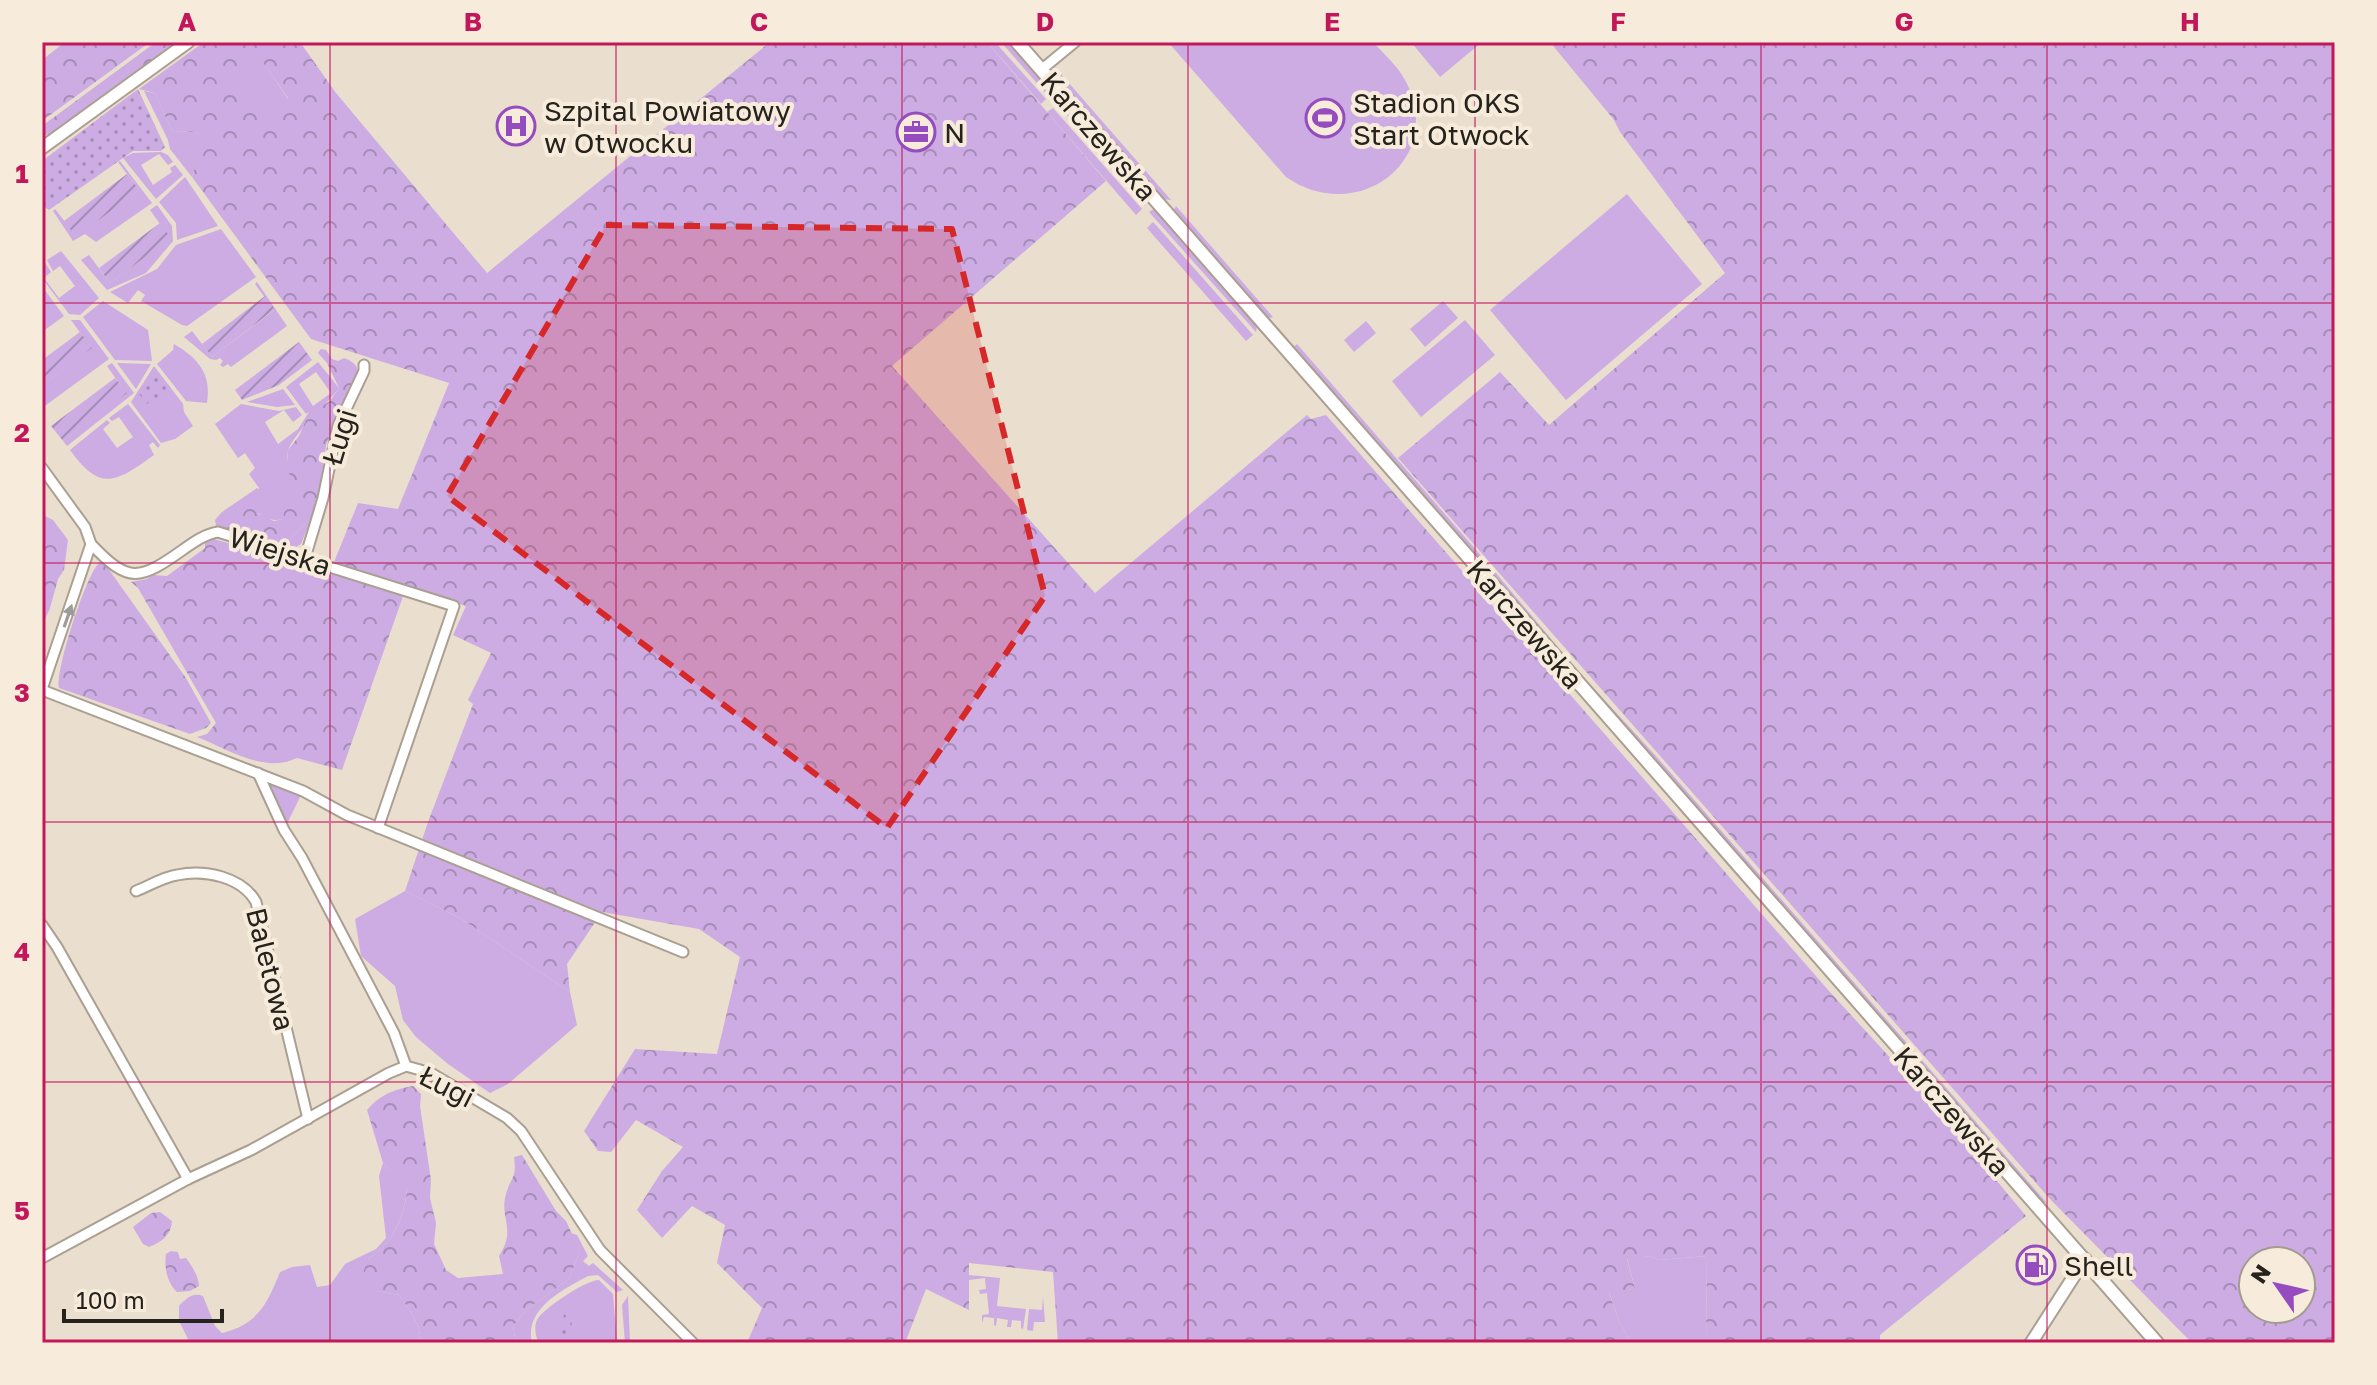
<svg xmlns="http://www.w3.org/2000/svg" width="2377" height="1385" viewBox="0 0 2377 1385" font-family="'Golos Text',sans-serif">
	<defs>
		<pattern id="forest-crowns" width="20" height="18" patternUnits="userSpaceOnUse" patternTransform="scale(2)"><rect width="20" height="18" fill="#ccace3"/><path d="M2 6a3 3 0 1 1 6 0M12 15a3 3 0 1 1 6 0" fill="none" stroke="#a58cb7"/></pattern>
		<pattern id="park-dots" width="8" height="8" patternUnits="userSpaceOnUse" patternTransform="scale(2)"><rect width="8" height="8" fill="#ccace3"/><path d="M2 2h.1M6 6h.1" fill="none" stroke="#a58cb7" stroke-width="1.8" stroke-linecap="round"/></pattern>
		<pattern id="garden-furrows" width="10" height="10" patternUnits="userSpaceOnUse" patternTransform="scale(2)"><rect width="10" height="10" fill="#ccace3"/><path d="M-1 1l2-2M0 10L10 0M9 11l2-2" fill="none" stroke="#a58cb7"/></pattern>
	</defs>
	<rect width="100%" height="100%" fill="#eadecf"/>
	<!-- grass -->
	<g fill="#ccace3" fill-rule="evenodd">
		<path d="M987,42h8l51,57 -5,5z"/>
		<path d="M1001,42h8l41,47 -1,8z"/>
		<path d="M1168,42h205c12,13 28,27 35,44 35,78 -53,139 -122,91z"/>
		<path d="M1411,42h71l-42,35z"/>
		<path d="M257,53l31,46 -27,19 -32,-46z"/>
		<path d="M1054,66l117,134 -10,-1 -109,-124z"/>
		<path d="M144,91l11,2 17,38 23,1 10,8 -13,37 -22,-28 -2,-9z"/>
		<path d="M1060,103l5,2 82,95 -2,6 -88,-102z"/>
		<path d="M1053,108l89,101 -6,6 -89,-103z"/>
		<path d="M161,152l7,3 5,7 -5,3 -9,-11 -18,11 12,20 19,-13 -2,-4 5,-3 8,10 -27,24 -33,-41 10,-5z"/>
		<path d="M120,161l32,42 -56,39 -11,-8 -12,7 -20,-30 2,-2 21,27 63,-46 -21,-28z"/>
		<path d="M185,177l33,49 -41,14 -1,-17 -17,-21z"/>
		<path d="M1627,194l75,90 -136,116 -76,-90z"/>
		<path d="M157,205l15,21 1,15 -27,32 -39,17 -26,-30 8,-5 21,28 60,-45 -20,-28z"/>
		<path d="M1176,206l97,111 -6,2 -95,-106z"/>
		<path d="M1154,209l103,116 -1,7 -107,-120z"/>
		<path d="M1153,222l2,2 98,111 -7,6 -99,-113z"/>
		<path d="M221,229l35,48 -69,49 -5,-1 -41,-24 4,-6 -7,-5 -10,13 -18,-11 47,-23 19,-24z"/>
		<path d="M61,251l38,47 -19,17 -11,-1 -27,-36 2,-17 7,11 -7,6 15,20 16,-12 -15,-20 -7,5 -6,-11z"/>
		<path d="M257,282l30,44 -56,41 -3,-3 -5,3 -3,-2 3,-4 -3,-3 -4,2 -6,-1 -26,-22 8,-6 20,26 62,-47 -19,-26z"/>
		<path d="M44,289l20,27 -22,16z"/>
		<path d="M103,301l45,29 4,31 -37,-1 -32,-43z"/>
		<path d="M1443,301l15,17 -33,29 -15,-18z"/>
		<path d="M71,320h9l29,39 -63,46 -4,-2 3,-9 -3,-9 49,-37z"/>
		<path d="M1465,320l30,35 -74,62 -29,-36z"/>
		<path d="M1366,321l10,12 -22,19 -10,-12z"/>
		<path d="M174,344c24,14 38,30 33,59l-21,-2 -29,-37 16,-14z"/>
		<path d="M1297,344l194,223 85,102 79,86 391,447 -3,1 -75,-82 -677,-772z"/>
		<path d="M318,362l21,26c-12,17 -46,45 -51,63 -2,9 1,16 2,25 1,13 -4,30 -6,43 -10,2 -18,1 -26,-6l1,-25 -10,-14 6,-6 -10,-15 -7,5 -23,-34 26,-20 38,7 17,-4 6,8 -9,7 -9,-12 -19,12 13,22 20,-15 11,-17 -3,2 -20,-27zM316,372l15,21 -18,13 -14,-22z"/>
		<path d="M112,363l22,30 -67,53 -4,-5 63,-48 -19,-27z"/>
		<path d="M117,363l34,1 -15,25z"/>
		<path d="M154,366l29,38 1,8 9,14 -18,13 -14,4 -30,-41z"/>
		<path d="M283,389l12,16 -18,2 -30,-5z"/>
		<path d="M128,404l32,41 -2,3 -5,-6 -4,3 5,10c-38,27 -53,38 -84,-5l37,-30 3,3 -7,6 14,19 16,-11 -14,-20 -7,4 -3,-3z"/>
		<path d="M311,519l-10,25 -5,3 -12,-3z"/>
		<path d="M258,773l45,18 -19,39z"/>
		<path d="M405,891l55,27 110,74 7,33 -69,59 -18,9 -42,-29 -32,-27 -13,-17 -8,-34 -34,-30 -6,-37z"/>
		<path d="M383,1163l24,24c-2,29 -14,57 -39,72l8,32 23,4c9,12 24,33 21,48h-230l-11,-22v-15c7,-7 13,-14 24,-10l12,30 7,7c36,-9 45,-29 58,-61l12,-5 18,-2 7,22 13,-2 15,-21 31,-15 10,-11 -7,-62z"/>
		<path d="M571,1233l6,2 11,21 -5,5 6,5 4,-3 30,27 -6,2 -19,-17 -10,1c-26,14 -64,33 -56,67h-16l-3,-17 14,-17 42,-30 11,-28z"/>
		<path d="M1651,1256l8,4 48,-4 -1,87h-75l-12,-22 -10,-29 26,-3 -8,-31z"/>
		<path d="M969,1275l31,3 -3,28 29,3 -3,20 -2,-1v-7l-9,-1 -1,7h-4l1,-7 -11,-2 -1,8 -2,-1v-7l-10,-1 -2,6v-8l7,-1 -2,-21 -7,1 -1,-4 7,-1 -1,-11 -16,2z"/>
		<path d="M599,1280l14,14 4,49h-79c-2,-9 -5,-17 0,-25 8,-11 48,-38 61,-38z"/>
		<path d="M628,1296l2,47h-5l-3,-38z"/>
		<path d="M1043,1297l2,25h-11l-1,9 -6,-1 2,-21 13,1z"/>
	</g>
	<!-- forest -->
	<g fill="url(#forest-crowns)" fill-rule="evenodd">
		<path d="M65,42h85l-108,79v-61z"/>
		<path d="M156,42h20l-123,90 -11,5v-11z"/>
		<path d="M204,42h96l36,51 151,180 283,-231h217l119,139 -214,185 203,227 212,-178 4,4 15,-4 503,576 109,119 88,106 -146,119v8h-174l1,-87 -48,4 -8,-4 -24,3 8,30 -26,4 10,28 12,22h-573l-5,-71 -84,-9v47l-43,-21 -21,54h-158l15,-35 -45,-45 8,-38 -33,-19 -30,32 -25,-28 25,-39 21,-24 -47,-27 -25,32 -13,-1 -14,-20 51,-82 82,5 23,-97 -41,-28 -97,-17 -35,52 3,28 -110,-74 -55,-27 23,-69 45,-118 -5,-4 23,-47 -38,-18 13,-29 -59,-21 -65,185 -45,-12c-33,16 -69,-9 -100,-21l10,-3 9,-11 -78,-135 -7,-6 16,-3 6,-4 14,1 38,-28v-7l9,-2 116,33 28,-69 40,6 51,-126 -138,-44 -119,-162 12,-37 -9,-8 -23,-1 -17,-38 -16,-4zM257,54l31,44 -27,19 -31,-45z"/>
		<path d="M1550,42h785v1301h-143l-142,-144 -652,-741 102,-86 49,53 176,-152 -105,-141 -6,-12zM2301,1261v48h-48v-48z"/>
		<path d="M321,349l5,1 6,9 6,2 6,-3c8,3 13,6 14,14l-32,73 -6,45 -9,29 -27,25 -68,-18 -1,-6 7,-8 35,-24 6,4 -5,22 16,7 9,-2 7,-43 -3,-9 1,-17 11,-14 10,-22 21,-13 9,-13 -12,-25 -9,-10z"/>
		<path d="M42,510l3,6 8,4 15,20 -4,30 -6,9 -8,29 -7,16 -1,10z"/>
		<path d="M100,562l5,2 81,114 25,45 -5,5 -16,6 -131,-46c-5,-15 28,-117 41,-126z"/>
		<path d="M413,1086l8,8 -1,12 11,74 -1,18 6,25 -2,21 12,26 12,8 45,-4 -4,-18c18,-27 0,-38 7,-62 5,-18 11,-15 8,-37l8,-2 34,56 10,10 14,30 -11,28 -42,30 -14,17 3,17h-96c3,-15 -12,-36 -21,-48l-23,-4 -15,-12 7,-20c25,-15 37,-43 39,-71l-24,-25 -16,-53c14,-16 26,-20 46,-24z"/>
		<path d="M160,1212l12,9c-1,14 -10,21 -23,26l-6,-3 -10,-17 18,-14z"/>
		<path d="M171,1251l7,1 2,7 6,-1c6,8 13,19 13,28l-9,5 -13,1c-10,-9 -13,-25 -11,-38z"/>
	</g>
	<!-- park -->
	<g fill="url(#park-dots)">
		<path d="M138,89l27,58 -4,4h-28l-84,59 -5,-3 -2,-46z"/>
		<path d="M154,367l17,21 -24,16 -8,-10z"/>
		<path d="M564,1314l9,1 -4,28h-9z"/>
	</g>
	<!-- garden -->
	<g fill="url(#garden-furrows)">
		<path d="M127,174l12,16 -63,47 -12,-16z"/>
		<path d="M160,223l11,15 -61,45 -11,-15z"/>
		<path d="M265,296l10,13 -63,48 -10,-13z"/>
		<path d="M80,332l12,16 -50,37v-25z"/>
		<path d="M299,342l13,18 -33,25 -37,15 -7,-10z"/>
		<path d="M115,378l12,15 -64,48 -12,-15z"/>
	</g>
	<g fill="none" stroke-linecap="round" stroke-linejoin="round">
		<!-- minor casing -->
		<g stroke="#aa9f90" stroke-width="13">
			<g id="minor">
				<path d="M1041,70l34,-28"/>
				<path d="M42,468l43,59 6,17 -49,145"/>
				<path d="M91,544c38,40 48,37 93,5 10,-7 21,-15 34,-17l236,74 -76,222"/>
				<path d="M305,558l18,-60 15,-72 26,-55v-6"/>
				<path d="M42,690l261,101 44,24 336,137"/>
				<path d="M258,773l26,57 18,28 92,175 12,33"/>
				<path d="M136,891c13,-5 27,-14 41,-16 28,-6 65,2 79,27l52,217"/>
				<path d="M42,925l15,22 131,232"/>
				<path d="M42,1258l146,-79 63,-29 138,-77 17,-7 25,7 76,45 14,13 79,119 93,93"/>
			</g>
		</g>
		<!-- tertiary casing -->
		<g stroke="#aa9f90" stroke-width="15">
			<g id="tertiary">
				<path d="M42,148l146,-106"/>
				<path d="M2031,1343l54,-84"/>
			</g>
		</g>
		<!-- secondary casing -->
		<g stroke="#aa9f90" stroke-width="16">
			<path id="secondary" d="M1017,42l1140,1301"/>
		</g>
		<!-- minor -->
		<use href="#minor" stroke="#fff" stroke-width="9"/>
		<!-- tertiary -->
		<use href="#tertiary" stroke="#fff" stroke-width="11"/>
		<!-- secondary -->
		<use href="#secondary" stroke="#fff" stroke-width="12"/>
	</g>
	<!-- one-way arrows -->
	<defs><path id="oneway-solid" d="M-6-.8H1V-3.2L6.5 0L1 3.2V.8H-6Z" transform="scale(2)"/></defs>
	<use fill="#9d9c99" href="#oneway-solid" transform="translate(68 616) rotate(-71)"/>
	<!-- marked area -->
	<path fill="#d62828" fill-opacity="0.2" stroke="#d62828" stroke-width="6" stroke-dasharray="16 10" stroke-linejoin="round" d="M606,225l346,4 93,367 -158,232 -440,-332z"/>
	<!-- grid -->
	<path fill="none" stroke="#c2185b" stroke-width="2" stroke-opacity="0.55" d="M330,42v1301M616,42v1301M902,42v1301M1188,42v1301M1475,42v1301M1761,42v1301M2047,42v1301M42,303h2293M42,563h2293M42,822h2293M42,1082h2293"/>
	<!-- icons -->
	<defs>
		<g id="stadium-ring" transform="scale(2)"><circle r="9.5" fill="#f7ebdc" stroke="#944cbf" stroke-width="1.5"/><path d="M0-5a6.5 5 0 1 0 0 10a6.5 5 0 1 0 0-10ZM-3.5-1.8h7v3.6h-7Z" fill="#944cbf"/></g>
		<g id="hospital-ring" transform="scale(2)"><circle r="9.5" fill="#f7ebdc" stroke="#944cbf" stroke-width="1.5"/><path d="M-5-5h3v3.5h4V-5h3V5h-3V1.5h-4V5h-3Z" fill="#944cbf"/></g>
		<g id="office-ring" transform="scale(2)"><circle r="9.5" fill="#f7ebdc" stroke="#944cbf" stroke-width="1.5"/><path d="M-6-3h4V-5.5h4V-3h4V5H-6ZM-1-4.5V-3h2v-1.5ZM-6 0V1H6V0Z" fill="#944cbf"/></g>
		<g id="fuel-ring" transform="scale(2)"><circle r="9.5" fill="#f7ebdc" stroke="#944cbf" stroke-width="1.5"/><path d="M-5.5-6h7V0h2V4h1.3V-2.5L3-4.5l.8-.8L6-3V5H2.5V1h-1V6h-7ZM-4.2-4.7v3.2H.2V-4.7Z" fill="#944cbf"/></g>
	</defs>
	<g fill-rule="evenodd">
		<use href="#stadium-ring" x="1325" y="118"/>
		<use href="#hospital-ring" x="516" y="126"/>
		<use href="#office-ring" x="916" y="132"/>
		<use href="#fuel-ring" x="2036" y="1265"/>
	</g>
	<g text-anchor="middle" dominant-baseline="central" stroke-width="8" stroke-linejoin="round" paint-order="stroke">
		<!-- poi labels -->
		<g font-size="28" fill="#26221c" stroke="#f7ebdc" text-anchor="start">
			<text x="1353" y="102">Stadion OKS<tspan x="1353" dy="32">Start Otwock</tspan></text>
			<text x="544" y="110">Szpital Powiatowy<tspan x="544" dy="32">w Otwocku</tspan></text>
			<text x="944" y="132">N</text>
			<text x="2064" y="1265">Shell</text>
		</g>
		<!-- street labels -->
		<g font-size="28" fill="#26221c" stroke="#f7ebdc">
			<text transform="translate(1099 136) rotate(49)">Karczewska</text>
			<text transform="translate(339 437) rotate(-73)">Ługi</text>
			<text transform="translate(280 551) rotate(17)">Wiejska</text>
			<text transform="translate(1525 624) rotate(49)">Karczewska</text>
			<text transform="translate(271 969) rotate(76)">Baletowa</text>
			<text transform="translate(447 1086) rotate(27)">Ługi</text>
			<text transform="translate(1952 1111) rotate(49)">Karczewska</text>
		</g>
	</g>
	<!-- border -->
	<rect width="2377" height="1385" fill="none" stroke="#f7ebdc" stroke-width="88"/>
	<!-- north arrow -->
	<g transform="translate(2277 1285) rotate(304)"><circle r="38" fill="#f7ebdc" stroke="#a39b8f" stroke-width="2"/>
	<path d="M0-6L14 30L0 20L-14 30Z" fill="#944cbf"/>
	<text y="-12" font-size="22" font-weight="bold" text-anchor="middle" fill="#26221c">N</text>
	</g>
	<!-- scale -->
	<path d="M64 1309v12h158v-12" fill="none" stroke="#26221c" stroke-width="4"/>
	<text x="76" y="1309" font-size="24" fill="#26221c" stroke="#f7ebdc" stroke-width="6" paint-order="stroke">100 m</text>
	<rect x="44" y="44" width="2289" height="1297" fill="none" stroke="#c2185b" stroke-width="3"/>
	<g font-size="26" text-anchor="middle" font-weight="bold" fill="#c2185b">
		<text x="187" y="31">A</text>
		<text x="473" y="31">B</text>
		<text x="759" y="31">C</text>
		<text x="1045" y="31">D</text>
		<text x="1332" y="31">E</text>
		<text x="1618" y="31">F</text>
		<text x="1904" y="31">G</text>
		<text x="2190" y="31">H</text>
		<text x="22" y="183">1</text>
		<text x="22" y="442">2</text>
		<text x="22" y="702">3</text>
		<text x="22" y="961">4</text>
		<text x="22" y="1220">5</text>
	</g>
</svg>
